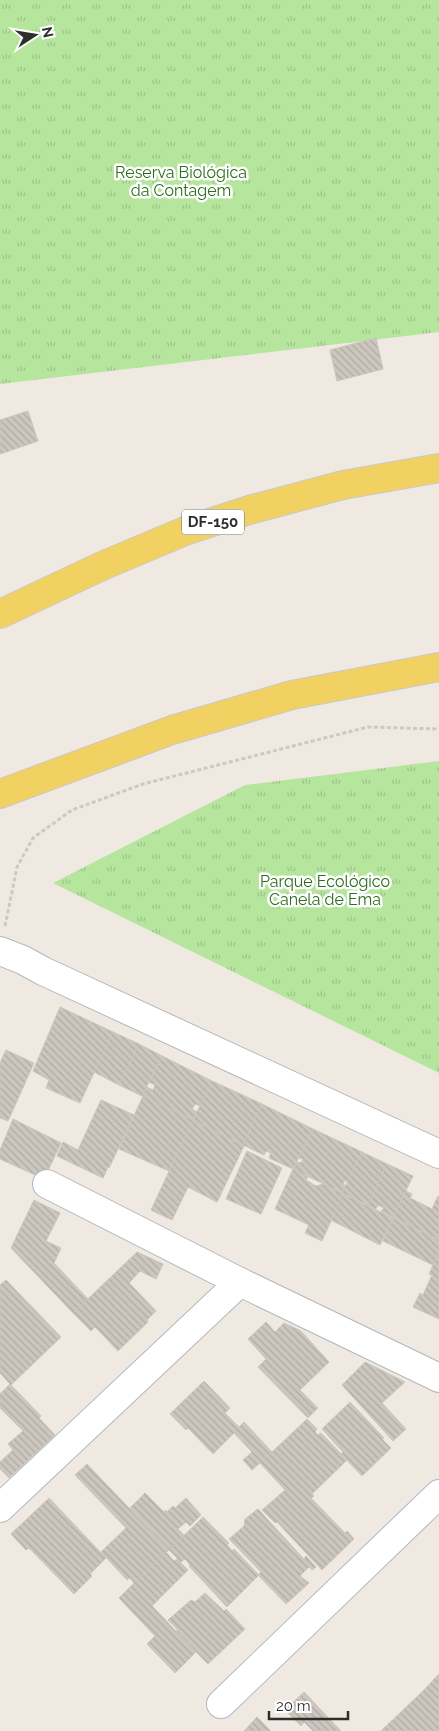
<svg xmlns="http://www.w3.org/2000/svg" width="439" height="1731" viewBox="0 0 439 1731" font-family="Raleway,sans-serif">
	<defs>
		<pattern id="park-tufts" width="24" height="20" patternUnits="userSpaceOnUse" patternTransform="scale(1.25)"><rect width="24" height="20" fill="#b6e59e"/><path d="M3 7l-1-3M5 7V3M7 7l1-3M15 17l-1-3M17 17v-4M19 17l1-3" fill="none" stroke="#9dc588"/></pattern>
		<pattern id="building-back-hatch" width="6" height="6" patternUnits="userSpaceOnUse" patternTransform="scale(1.25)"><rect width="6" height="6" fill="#cbc7bf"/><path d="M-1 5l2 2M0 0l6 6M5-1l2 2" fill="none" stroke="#afaba4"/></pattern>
	</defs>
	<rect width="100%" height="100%" fill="#efe9e1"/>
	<!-- park -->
	<g fill="url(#park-tufts)">
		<path d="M0,0h439v332l-439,52z"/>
		<path d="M439,761v312l-386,-190 192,-98z"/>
	</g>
	<!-- building -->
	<g fill="url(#building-back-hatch)" stroke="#cbc5ba">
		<path d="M376,338l7,31 -46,12 -7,-31z"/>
		<path d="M28,411l10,30 -38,13v-34z"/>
		<path d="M60,1007l53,25 -33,71 -34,-15 3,-8 -16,-9z"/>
		<path d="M113,1032l26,12 -20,41 -25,-13z"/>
		<path d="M139,1044l23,12 -20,40 -23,-11z"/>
		<path d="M6,1050l28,13 -26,58 -8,-3v-55z"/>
		<path d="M162,1056l50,25 -12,25 -5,-2 -3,5 5,3 -4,8 -51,-24 5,-9 6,3 2,-5 -6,-3z"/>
		<path d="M212,1081l50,23 -19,41 -50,-25z"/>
		<path d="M143,1096l50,24 -24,51 -50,-22z"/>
		<path d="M101,1100l33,15 -25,53 -1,-1 -5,11 -46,-22 6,-14 15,8z"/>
		<path d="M262,1104l51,25 -20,40 -24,-11 2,-5 -5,-2 -2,4 -21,-10z"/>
		<path d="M13,1119l48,24 -17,36 -44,-20v-9z"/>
		<path d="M193,1120l51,26 -27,56 -29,-15 -16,33 -21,-10z"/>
		<path d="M313,1129l49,23 -14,30 -3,-2 -2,4 3,2 -4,7 -49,-24 4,-7 4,1 2,-4 -4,-1z"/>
		<path d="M247,1151l35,17 -21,46 -35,-15z"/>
		<path d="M362,1152l25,12 -19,41 -26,-12z"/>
		<path d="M387,1164l26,12 -20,41 -12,-6 3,-3 -6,-3 -2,4 -8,-4z"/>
		<path d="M293,1169l15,8 -2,3 10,6 7,-2 20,10 -21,47 -17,-8 4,-8 -34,-16z"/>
		<path d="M406,1191l6,3 -2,4 22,11 6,-13 1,1v43l-46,-23z"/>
		<path d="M343,1194l50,24 -13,27 -49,-25z"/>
		<path d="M34,1200l26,13 -14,28 15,7 -7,15 34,36 -15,14 -62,-65z"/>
		<path d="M393,1218l46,22v12l-6,13 -50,-24z"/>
		<path d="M137,1252l26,12 -7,15 -16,-8 -11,12 27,28 -9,9 1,2 -30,29 -23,-24 -4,4 -18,-18z"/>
		<path d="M439,1252v67l-26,-12 7,-14 3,2 9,-20 -3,-1z"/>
		<path d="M6,1280l55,57 -50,48 -11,-12v-88z"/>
		<path d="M266,1322l9,10 9,-9 17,8 28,31 -29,28 18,18 -10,10 -50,-51 8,-8 -18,-20z"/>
		<path d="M365,1362l40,20 -23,21 24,26 -13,12 -51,-56z"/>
		<path d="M204,1381l26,27 -5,5 14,14 5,-5 28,30 -20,18 -9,-10 9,-8 -18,-19 -21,21 -25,-26 -2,2 -16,-16z"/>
		<path d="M10,1384l31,32 -2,2 16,17 -46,43 -9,-9v-7l13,-12 -5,-6 15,-13 -23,-23v-14z"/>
		<path d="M350,1402l34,36 -2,1 9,9 -29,28 -21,-22 2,-2 -21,-23z"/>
		<path d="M307,1419l10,10 -2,3 3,3 3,-2 26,27 -35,34 -40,-42z"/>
		<path d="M272,1452l42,44 -3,2 34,35 2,-2 7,8 -32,31 -45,-48 -2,1 -13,-13 23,-20 -25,-27z"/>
		<path d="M87,1464l82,86 -35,33 -4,-5 -3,2 -26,-28 25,-24 -51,-53z"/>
		<path d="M145,1493l19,19 2,-2 1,2 6,-6 2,2 11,-10 15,17 -11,11 -4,-4 -8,7 6,6 -15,15 -39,-42z"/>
		<path d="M49,1498l57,60 -16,16 2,2 -18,18 -45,-46 -3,2 -15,-16z"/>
		<path d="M258,1509l46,50 2,-3 10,11 -4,3 -3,-3 -9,9 9,7 -23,21 -28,-29 3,-3 -32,-33 15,-13 1,-7z"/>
		<path d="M203,1517l26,26 -2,2 5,6 2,-2 25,26 -32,32 -38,-41 1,-1 -5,-6 -4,3 -12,-12z"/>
		<path d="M166,1552l8,9 3,-2 11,11 -36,36 -20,-21z"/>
		<path d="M132,1585l64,67 -21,21 -28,-29 8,-8 -36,-38z"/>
		<path d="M205,1593l19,18 2,-2 19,20 -37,35 -32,-33 2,-1 -10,-10 23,-20 4,2z"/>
		<path d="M439,1674v57h-58l43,-41z"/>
		<path d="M304,1692l37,39h-28l-9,-9 -3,4 -16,-16z"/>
		<path d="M257,1717l14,14h-27z"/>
	</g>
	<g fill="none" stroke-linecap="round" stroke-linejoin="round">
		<!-- minor casing -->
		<g stroke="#b4b7c1" stroke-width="30">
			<g id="minor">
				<path d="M0,951l23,9 20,11 396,183"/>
				<path d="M47,1184l193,98 199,96"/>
				<path d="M0,1508l240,-226"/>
				<path d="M221,1704l218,-210"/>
			</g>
		</g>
		<!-- major casing -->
		<g stroke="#c9c9c9" stroke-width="30">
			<g id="major">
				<path d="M0,614l102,-48 83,-35 64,-21 94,-25 96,-17"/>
				<path d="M0,794l172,-64 120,-35 147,-28"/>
			</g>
		</g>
		<!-- path -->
		<path stroke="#c9c9c9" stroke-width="3" stroke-dasharray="4 2.5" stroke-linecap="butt" d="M5,926l12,-59 16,-29 39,-28 71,-26 225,-57 71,2"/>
		<!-- minor -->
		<use href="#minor" stroke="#fff" stroke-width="28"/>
		<!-- major -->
		<use href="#major" stroke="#f2d163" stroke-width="28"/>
	</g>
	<g text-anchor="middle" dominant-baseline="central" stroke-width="5" stroke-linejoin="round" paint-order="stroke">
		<!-- shield labels -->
		<rect fill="#fff" stroke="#6d6d6d" stroke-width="1" x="182" y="509.5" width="62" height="25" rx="4"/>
		<g font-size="15" font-weight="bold" fill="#2e2e2e">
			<text x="213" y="522">DF-150</text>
		</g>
		<!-- park labels -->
		<g font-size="16" fill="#2c6e1b" stroke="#fff">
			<text x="181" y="172">Reserva Biológica<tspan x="181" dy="18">da Contagem</tspan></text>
			<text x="325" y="881">Parque Ecológico<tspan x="325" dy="18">Canela de Ema</tspan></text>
		</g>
	</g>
	<!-- north arrow -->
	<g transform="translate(35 35) rotate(78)" stroke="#ffffff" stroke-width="4" paint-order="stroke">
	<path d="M0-4L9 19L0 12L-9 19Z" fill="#2e2e2e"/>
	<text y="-8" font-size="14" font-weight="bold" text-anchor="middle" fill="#2e2e2e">N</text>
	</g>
	<!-- scale -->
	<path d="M269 1711v8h79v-8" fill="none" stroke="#2e2e2e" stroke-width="2.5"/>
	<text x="276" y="1711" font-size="15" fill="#2e2e2e" stroke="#ffffff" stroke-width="4" paint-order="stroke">20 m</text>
</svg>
